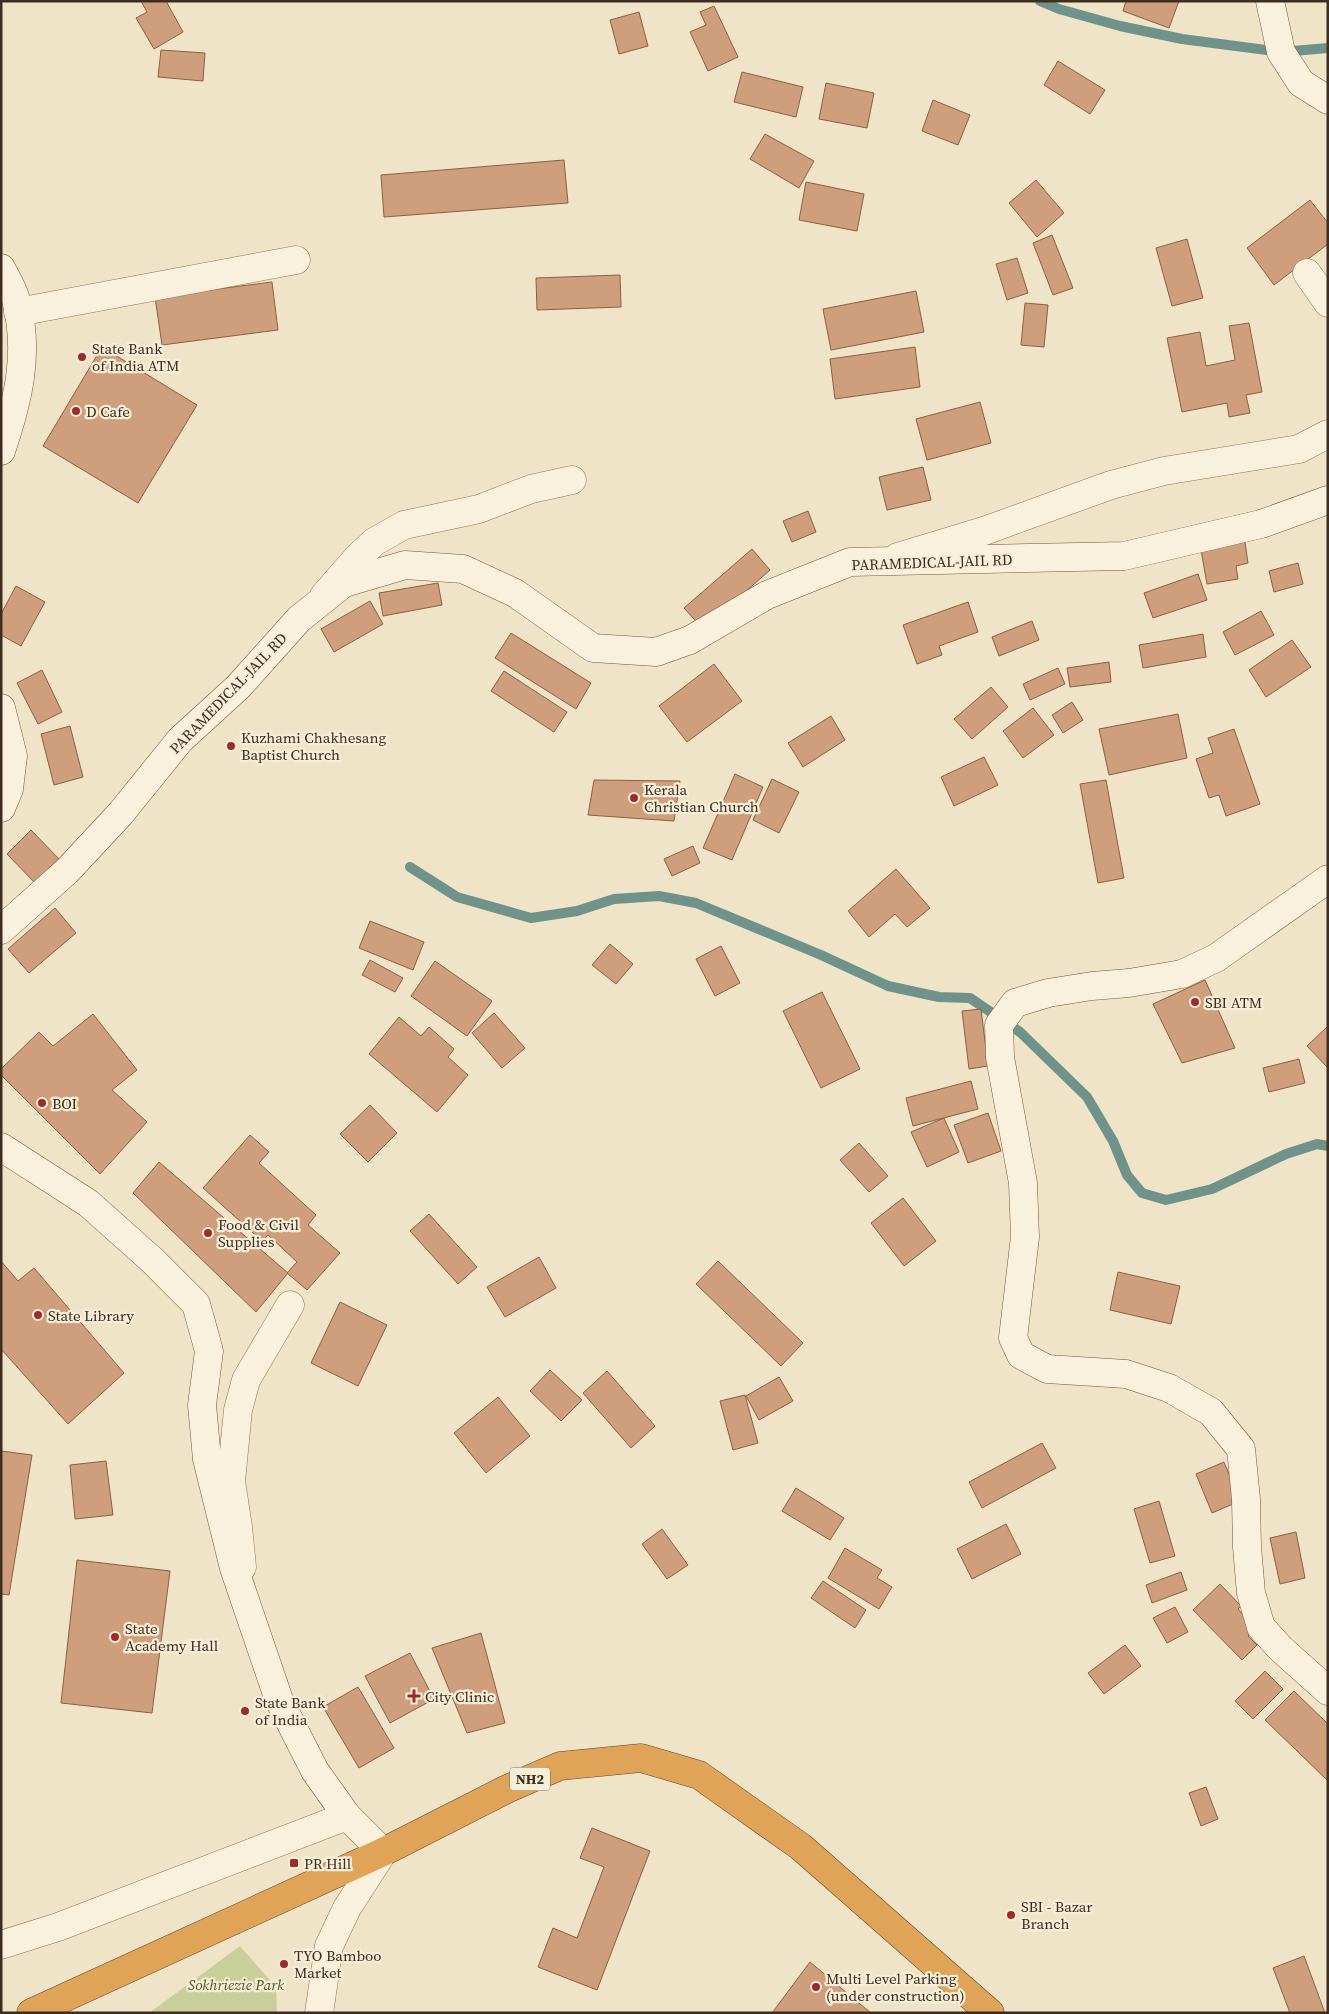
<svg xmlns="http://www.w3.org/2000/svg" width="1329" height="2014" viewBox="0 0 1329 2014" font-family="'Source Serif 4',serif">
	<rect width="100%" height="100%" fill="#f0e4c8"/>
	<!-- green -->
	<path fill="#c9cf9b" d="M240,1946l36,41 1,26h-128z"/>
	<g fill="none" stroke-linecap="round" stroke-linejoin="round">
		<!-- stream -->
		<g stroke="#6f938a" stroke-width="10">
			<path d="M1040,1l19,8 61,17 62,13 99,13 47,-4"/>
			<path d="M410,867l47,30 74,21 46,-7 37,-12 45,-3 37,7 125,52 67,31 51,11 31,1 50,34 67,65 26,44 14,34 15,18 24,7 46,-11 74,-35 31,-10 11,2"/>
		</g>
	</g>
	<!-- building -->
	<g fill="#cf9f7d" stroke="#8d5f41">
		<path d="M141,1h25l17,31 -29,17 -18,-31 11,-6z"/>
		<path d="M1126,1h53l-10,27 -46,-17z"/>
		<path d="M714,6l24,51 -30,14 -18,-39 16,-7 -6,-13z"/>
		<path d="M639,12l9,34 -29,8 -9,-34z"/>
		<path d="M161,50l44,3 -2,28 -45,-4z"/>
		<path d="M1058,61l47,29 -15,24 -46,-29z"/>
		<path d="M742,72l61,15 -7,30 -62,-15z"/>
		<path d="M826,83l48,10 -7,35 -48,-9z"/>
		<path d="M933,100l37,15 -12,30 -36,-14z"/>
		<path d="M765,134l49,27 -15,27 -49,-29z"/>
		<path d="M564,160l4,43 -184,14 -3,-42z"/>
		<path d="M1036,180l28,33 -27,24 -28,-34z"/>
		<path d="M806,182l58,12 -7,37 -58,-11z"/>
		<path d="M1310,200l18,23v21l-54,41 -27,-37z"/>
		<path d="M1052,235l21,53 -20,7 -20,-52z"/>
		<path d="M1187,239l16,59 -31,8 -16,-58z"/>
		<path d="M1017,258l11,35 -21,7 -11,-36z"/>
		<path d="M620,275l1,32 -84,3 -1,-32z"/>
		<path d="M272,282l6,48 -116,15 -7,-48z"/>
		<path d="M916,291l8,41 -93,18 -8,-41z"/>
		<path d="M1025,303l23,2 -4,42 -23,-2z"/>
		<path d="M1249,323l13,69 -16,3 4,18 -21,4 -2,-14 -45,9 -15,-74 33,-6 6,34 29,-6 -6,-34z"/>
		<path d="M102,347l95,58 -59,98 -95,-57z"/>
		<path d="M915,347l5,40 -85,12 -5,-40z"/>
		<path d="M980,402l11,41 -64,17 -11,-41z"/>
		<path d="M923,467l8,33 -44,10 -8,-33z"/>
		<path d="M808,511l8,21 -24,10 -9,-21z"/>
		<path d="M1245,542l3,21 -12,3 2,13 -31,5 -6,-34z"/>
		<path d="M752,549l18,21 -67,59 -19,-21z"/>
		<path d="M1298,563l5,21 -29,8 -5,-21z"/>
		<path d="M1198,574l9,26 -54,18 -9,-25z"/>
		<path d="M438,583l4,22 -59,11 -4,-23z"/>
		<path d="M16,586l29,16 -24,44 -20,-11v-21z"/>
		<path d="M370,601l13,23 -49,28 -13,-23z"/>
		<path d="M968,602l10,30 -39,14 3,9 -25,9 -14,-39z"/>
		<path d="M1261,611l13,24 -39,20 -12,-23z"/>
		<path d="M1032,621l7,19 -40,16 -7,-19z"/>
		<path d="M511,633l80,50 -15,26 -81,-51z"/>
		<path d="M1203,634l3,23 -63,11 -4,-23z"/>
		<path d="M1292,640l19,27 -45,30 -17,-27z"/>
		<path d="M1109,662l2,20 -41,5 -3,-19z"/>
		<path d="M714,664l28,37 -55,41 -28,-36z"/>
		<path d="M1058,668l7,16 -35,16 -7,-16z"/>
		<path d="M42,670l20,42 -24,12 -21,-41z"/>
		<path d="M504,671l63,41 -13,20 -63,-41z"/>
		<path d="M991,687l17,20 -36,32 -18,-20z"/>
		<path d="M1072,702l11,18 -20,13 -11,-18z"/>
		<path d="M1033,708l21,27 -31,23 -20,-27z"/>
		<path d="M1178,714l9,44 -78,17 -10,-46z"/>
		<path d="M831,716l14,24 -42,27 -15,-24z"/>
		<path d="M70,726l13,51 -29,8 -13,-51z"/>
		<path d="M1234,729l26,75 -34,12 -7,-21 -10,3 -13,-39 17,-6 -5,-15z"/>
		<path d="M984,757l14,28 -44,21 -13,-29z"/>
		<path d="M735,774l28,13 -31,73 -29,-12z"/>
		<path d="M772,779l27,13 -20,41 -26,-13z"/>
		<path d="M594,780l86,1 -6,40 -86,-6z"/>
		<path d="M1106,780l18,98 -26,5 -18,-99z"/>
		<path d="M31,830l28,29 -25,23 -27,-28z"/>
		<path d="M693,846l7,17 -28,13 -8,-17z"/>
		<path d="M896,869l34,39 -23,19 -12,-13 -26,23 -21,-26z"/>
		<path d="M55,908l21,25 -47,40 -21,-24z"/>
		<path d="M370,921l54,21 -11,28 -54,-22z"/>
		<path d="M610,944l23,20 -17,20 -24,-19z"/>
		<path d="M721,946l19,37 -25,13 -19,-37z"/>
		<path d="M370,960l33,18 -8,14 -33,-17z"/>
		<path d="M435,961l57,40 -25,35 -56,-40z"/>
		<path d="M1205,980l30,68 -53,15 -29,-59z"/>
		<path d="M822,992l38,77 -39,19 -38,-77z"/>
		<path d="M981,1009l7,57 -19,3 -7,-58z"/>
		<path d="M494,1013l31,35 -23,20 -30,-35z"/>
		<path d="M93,1014l44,56 -25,20 35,32 -47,52 -99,-99v-6l38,-37 14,14z"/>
		<path d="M399,1017l22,19 8,-9 25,22 -6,8 20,18 -31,37 -68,-58z"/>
		<path d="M1328,1026v42l-21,-22z"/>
		<path d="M1299,1059l6,24 -36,9 -6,-24z"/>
		<path d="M971,1081l7,28 -65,17 -7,-28z"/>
		<path d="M370,1105l27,28 -29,29 -28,-28z"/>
		<path d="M988,1113l13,38 -33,12 -14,-38z"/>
		<path d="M944,1118l15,34 -32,15 -16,-35z"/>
		<path d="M250,1135l19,17 -10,11 57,52 -8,10 32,28 -33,37 -20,-17 10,-11 -29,-27 -6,6 -59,-53z"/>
		<path d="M859,1143l29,33 -19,16 -29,-32z"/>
		<path d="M159,1162l129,111 -32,39 -123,-119z"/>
		<path d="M903,1198l33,43 -32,25 -33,-43z"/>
		<path d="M429,1214l48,53 -19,17 -48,-53z"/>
		<path d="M539,1257l17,31 -51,29 -18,-30z"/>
		<path d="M1,1261l17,20 16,-13 90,105 -56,51 -67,-75z"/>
		<path d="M718,1261l85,82 -22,23 -85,-82z"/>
		<path d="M1118,1272l62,14 -9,38 -61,-14z"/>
		<path d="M340,1302l47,23 -29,61 -47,-23z"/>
		<path d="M550,1370l32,30 -21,21 -31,-30z"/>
		<path d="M607,1371l48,55 -24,22 -48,-55z"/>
		<path d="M779,1377l14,24 -34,19 -13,-24z"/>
		<path d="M745,1395l13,48 -25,7 -13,-49z"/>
		<path d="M498,1397l32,39 -44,37 -32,-40z"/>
		<path d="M1042,1443l14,25 -74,40 -13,-26z"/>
		<path d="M1,1451l31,4 -23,140 -8,-1z"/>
		<path d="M106,1461l7,54 -38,4 -5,-54z"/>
		<path d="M1224,1462l16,39 -28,12 -16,-39z"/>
		<path d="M796,1488l48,30 -14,22 -48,-29z"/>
		<path d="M1159,1501l16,55 -25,7 -16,-54z"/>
		<path d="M1006,1524l15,30 -49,25 -15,-30z"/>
		<path d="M662,1529l26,36 -21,14 -25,-35z"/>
		<path d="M1296,1532l9,46 -25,6 -10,-46z"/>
		<path d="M845,1548l37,22 -5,8 15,9 -13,22 -51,-31z"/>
		<path d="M77,1560l93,11 -18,142 -91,-10z"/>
		<path d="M1181,1572l6,18 -35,13 -6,-18z"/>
		<path d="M823,1581l43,29 -11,18 -44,-30z"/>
		<path d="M1220,1584l21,22 -3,3 18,19 -8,8 9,9 -15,15 -49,-50z"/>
		<path d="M1175,1607l13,25 -21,11 -14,-25z"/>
		<path d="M481,1633l24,90 -38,10 -35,-85z"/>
		<path d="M1125,1645l16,21 -37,28 -16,-21z"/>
		<path d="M410,1653l24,46 -44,24 -25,-47z"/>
		<path d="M1265,1671l18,18 -30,30 -18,-18z"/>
		<path d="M358,1687l36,61 -35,20 -36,-61z"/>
		<path d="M1294,1691l34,33v57l-63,-61z"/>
		<path d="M1206,1787l12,32 -17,7 -12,-33z"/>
		<path d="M592,1828l58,23 -53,139 -59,-23 15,-39 24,10 27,-71 -24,-9z"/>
		<path d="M1304,1956l21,57h-35l-17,-45z"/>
		<path d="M810,1962l61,51h-99z"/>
	</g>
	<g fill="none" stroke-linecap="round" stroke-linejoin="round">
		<!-- street casing -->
		<g stroke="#8d765c" stroke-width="29">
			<g id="street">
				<path d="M1307,273l21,30"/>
				<path d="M18,312l278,-52"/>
				<path d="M898,557l86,-26 127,-46 53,-14 135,-22 29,-15"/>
				<path d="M324,596l33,-38 17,-16 30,-17 75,-16 52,-20 41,-9"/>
				<path d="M242,1567l-4,-40 -7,-46 7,-71 8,-30 44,-75"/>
				<path d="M1,1945l57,-18 289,-111"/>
				<path d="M319,2013l10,-67 18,-38 36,-56"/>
			</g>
		</g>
		<!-- secondary casing -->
		<g stroke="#6f573f" stroke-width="29">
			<g id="secondary">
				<path d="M1270,1l11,51 20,31 27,17"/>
				<path d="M1,268c5,10 12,21 15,32 14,53 2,101 -15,151"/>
				<path d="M1,708l12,48 -4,33 -8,19"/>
				<path d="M1328,879l-112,79 -34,16 -53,9 -37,3 -44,7 -33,10 -16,22 1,32 23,126 2,54 -12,101 8,17 26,14 79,5 43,14 42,24 30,37 5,50 1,48 4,46 10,34 19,21 48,43"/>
				<path d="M1,930l66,-59 54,-58 59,-73 58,-53 61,-68 45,-36 61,-18 58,4 52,24 78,55 63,4 34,-12 77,-45 83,-33 274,-6 137,-32 67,-24"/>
				<path d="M1,1147l87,56 64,57 44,44 13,47 -7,54 5,54 27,109 45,132 36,71 32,45 36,36"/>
			</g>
		</g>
		<!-- highway casing -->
		<g stroke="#5b4430" stroke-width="29">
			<path id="highway" d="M31,2013l352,-161 124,-63 53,-23 81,-8 58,17 102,72 189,166"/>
		</g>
		<!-- street -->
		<use href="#street" stroke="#faf1dc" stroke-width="28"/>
		<!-- secondary -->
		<use href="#secondary" stroke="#faf1dc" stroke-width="28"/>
		<!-- highway -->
		<use href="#highway" stroke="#e0a458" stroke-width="28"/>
	</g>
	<!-- markers -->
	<g fill="#9e2a2b" stroke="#f7eed8" stroke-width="2">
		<circle cx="82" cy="357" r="5"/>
		<circle cx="76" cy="411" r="5"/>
		<circle cx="231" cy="746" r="5"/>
		<circle cx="634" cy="798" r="5"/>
		<circle cx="1195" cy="1002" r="5"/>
		<circle cx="42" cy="1103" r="5"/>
		<circle cx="208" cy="1233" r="5"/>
		<circle cx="38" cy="1315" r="5"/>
		<circle cx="115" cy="1637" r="5"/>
		<path d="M411.5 1688.5h5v5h5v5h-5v5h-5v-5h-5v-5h5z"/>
		<circle cx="245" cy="1711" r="5"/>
		<rect x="289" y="1858" width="10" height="10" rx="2.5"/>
		<circle cx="1011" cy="1915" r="5"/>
		<circle cx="284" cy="1964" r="5"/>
		<circle cx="816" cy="1987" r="5"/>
	</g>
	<g text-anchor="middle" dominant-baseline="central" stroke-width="4.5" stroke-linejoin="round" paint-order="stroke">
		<!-- shield labels -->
		<rect fill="#f7eed8" stroke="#756857" stroke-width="1" x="510" y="1767.5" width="40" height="23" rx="4"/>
		<g font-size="14" font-weight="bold" fill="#3d2e20">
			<text x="530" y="1779">NH2</text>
		</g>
		<!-- poi labels -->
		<g font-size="15" fill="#3d2e20" stroke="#f7eed8" text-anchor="start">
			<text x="92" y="348">State Bank<tspan x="92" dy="17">of India ATM</tspan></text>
			<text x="86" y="411">D Cafe</text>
			<text x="241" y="737">Kuzhami Chakhesang<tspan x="241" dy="17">Baptist Church</tspan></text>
			<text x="644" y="789">Kerala<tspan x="644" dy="17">Christian Church</tspan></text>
			<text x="1205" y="1002">SBI ATM</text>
			<text x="52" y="1103">BOI</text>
			<text x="218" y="1224">Food &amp; Civil<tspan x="218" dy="17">Supplies</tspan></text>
			<text x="48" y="1315">State Library</text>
			<text x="125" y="1628">State<tspan x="125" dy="17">Academy Hall</tspan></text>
			<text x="425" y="1696">City Clinic</text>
			<text x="255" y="1702">State Bank<tspan x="255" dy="17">of India</tspan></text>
			<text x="304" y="1863">PR Hill</text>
			<text x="1021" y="1906">SBI - Bazar<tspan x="1021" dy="17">Branch</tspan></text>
			<text x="294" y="1955">TYO Bamboo<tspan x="294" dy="17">Market</tspan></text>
			<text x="826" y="1978">Multi Level Parking<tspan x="826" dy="17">(under construction)</tspan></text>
		</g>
		<!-- street labels -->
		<g font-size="15" fill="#3d2e20" stroke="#f7eed8">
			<text transform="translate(932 562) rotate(-2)">PARAMEDICAL-JAIL RD</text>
			<text transform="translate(228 693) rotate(-46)">PARAMEDICAL-JAIL RD</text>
		</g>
		<!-- park labels -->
		<g font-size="15" font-style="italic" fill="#4d5a26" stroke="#f7eed8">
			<text x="236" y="1984">Sokhriezie Park</text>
		</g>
	</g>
	<!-- border -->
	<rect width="1329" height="2014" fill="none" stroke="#3d2e20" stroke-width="5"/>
</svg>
